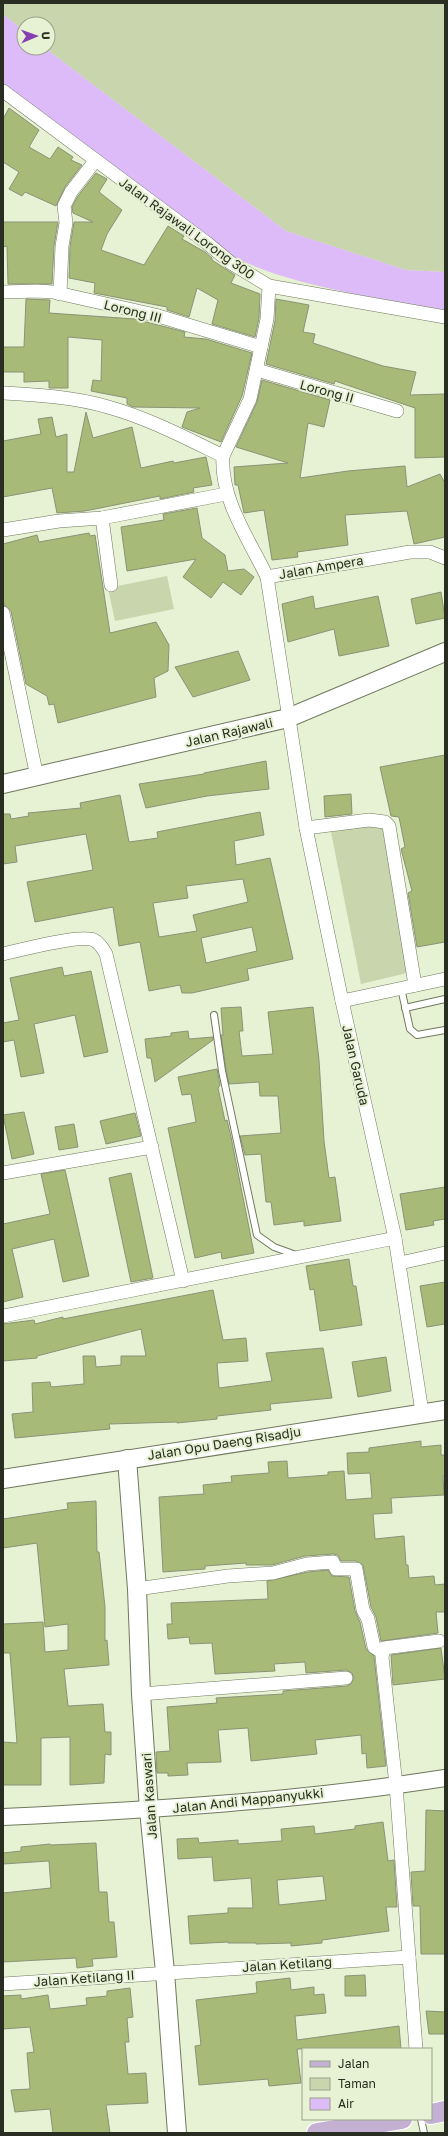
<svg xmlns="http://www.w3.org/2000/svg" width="448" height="2136" viewBox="0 0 448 2136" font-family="'Golos Text',sans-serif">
	<rect width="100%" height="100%" fill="#e7f1d3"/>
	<!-- green -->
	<g fill="#c8d5ad">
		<path d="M3,3h442v269l-39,-2 -120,-39 -241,-183h3v-24h-24v7l-21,-17z"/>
		<path d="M167,576l7,33 -59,12 -7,-33z"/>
		<path d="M382,824l2,3 23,146 -46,11 -30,-152z"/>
	</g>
	<!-- water -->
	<path fill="#ddbaf8" d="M3,14l21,17v17h21l241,183 120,39 39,2v39c-68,-14 -152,-24 -213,-55l-229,-172z"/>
	<!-- building -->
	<g fill="#a7ba78" stroke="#8a9377" fill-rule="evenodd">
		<path d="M9,108l30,22 -10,17 21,12 8,-12 15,10 -2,3 11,5 -17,22 -9,19 -31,-14 -3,4 -13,-7 10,-17 -16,-10v-43z"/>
		<path d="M96,173l11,6 -8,13 23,18 -15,24 -6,16 43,15 24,-39 16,10 -2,3 23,13 7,6v2l23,15 -4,8 29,11 -1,24 -4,19 -43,-13 6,-24 -21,-12 -8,29 -22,-7v-3l-73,-14 1,-10 -26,-5 1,-31 4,-25h19l-20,-9 -1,-6 6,-11z"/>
		<path d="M3,222h55l-4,24 -2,38h-44l-1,-38 -4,1z"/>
		<path d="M26,299l24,1 -1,13 86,6 50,13 -1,5 22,2 46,14 -10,43 -21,46 -39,-15 5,-15 13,-4 -67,-1 -6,-3v-6l-36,-7 2,-11 8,1 1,-41 -34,-3v51h-19v-7l-25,1v-10h-21v-25h21z"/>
		<path d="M276,299l33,6 -6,27 12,2 -2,9 70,23 33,6 -6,23 35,-1v63l-30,1v-50l-80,-27 -1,3 -68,-20 9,-43z"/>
		<path d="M262,380l68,20 -6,27 -16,-4 -8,55 48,-7 57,-5 2,21 33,-13 5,9v54l-31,7 -7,-33 -62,4 3,30 -51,7 1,5 -26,3 -8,-50 -20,3 -6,-28h-3l-1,-18 54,-4 -52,-16 21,-45z"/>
		<path d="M86,412l7,26 39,-11 9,41 32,-7 1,2 32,-6 6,28 -19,3 1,4 -34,7v-3l-75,15 -28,2 -5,-25 -49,9v-56l38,-7 -3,-15 14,-2 4,20 11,-3v38h7z"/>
		<path d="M197,508l5,30 23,17 3,16 16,-2 10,8 -13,18 -18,-13 -12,16 -28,-21 13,-18 -69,12 -6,-44 43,-7 -1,-6z"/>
		<path d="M89,533l1,3 5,-1 15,98 46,-11 13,23 -1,26 -14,7 2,19 -98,26 -4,-19 -5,1 -2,-9 -21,-12 -15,-73 -7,-6 -1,-6v-55l34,-9 2,7z"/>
		<path d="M441,592l4,26 -29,6 -5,-25z"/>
		<path d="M313,596l2,13 63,-13 11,50 -50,10 -5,-27 -46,13 -6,-38z"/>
		<path d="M238,651l12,29 -57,17 -18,-30z"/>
		<path d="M445,755v187l-28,5 -9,-54 4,-2 -11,-42 4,-2 -6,-30 -8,-1 -11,-49z"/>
		<path d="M266,761l3,28 -62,7 -61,12 -7,-24 65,-10v-1z"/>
		<path d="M351,794l1,20 -27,3 -1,-21z"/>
		<path d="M120,795l9,47 29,-4 -1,-6 103,-20 4,23 -30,6 2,24 34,-7 23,101 -46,10 2,11 -57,13h-10l-2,-8 -31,6 -9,-49 -21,4 -6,-39 -78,15 -8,-40 66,-12 -7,-36 -71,12 2,16 -14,2v-50h7l1,5 18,-3 -1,-3 53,-5 -1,-5zM243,879l5,23 -55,13 4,16 -38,6 -6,-34 35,-5 -2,-12zM252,927l5,24 -51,12 -5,-25z"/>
		<path d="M62,967l2,9 27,-5 17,81 -24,5 -9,-42 -41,9 10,49 -23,4 -7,-37 -11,2v-19l16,-3 -9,-42z"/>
		<path d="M241,1007l2,24h-4l3,25 31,-2 -5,-42 45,-5 6,53 5,81 5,37 6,-1 6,44 -37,5v-5l-30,4 -3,-23h-5l-5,-48 -16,1 -5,-19 41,-3 -3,-37h-18l-1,-14 -30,2 -3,-14 -5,-35h2l-2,-27z"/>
		<path d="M188,1031l1,8 24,-2v3l-58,42 -4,-24h-4l-2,-19 26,-3v-3z"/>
		<path d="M217,1069l3,16 -2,3 7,33 2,-1 4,17 23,116 -32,6 -1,-7 -26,6 -27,-130 28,-6 -5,-28 -9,1 -4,-18z"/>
		<path d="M24,1112l10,42 -22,5 -9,-44z"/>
		<path d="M135,1113l6,23 -35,8 -6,-23z"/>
		<path d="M74,1124l4,23 -19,3 -4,-23z"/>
		<path d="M65,1170l24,106 -26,6 -9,-43 -42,10 11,48 -20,5v-78l47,-10 -9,-40z"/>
		<path d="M131,1173l22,105 -22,4 -22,-104z"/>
		<path d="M445,1187v32l-12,2 1,4 -28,5 -6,-36z"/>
		<path d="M349,1259l4,27h3l6,39 -42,6 -6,-42 -4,1 -4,-24z"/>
		<path d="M445,1282v42l-18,3 -7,-41z"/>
		<path d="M213,1290l10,50 23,-2 2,23 -31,2 2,25 53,-7 -6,-28 57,-5 9,50 -62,6 1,6 -54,6v3l-40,4v-1l-68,2 1,5 -95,9 -3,-24 21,-2 -1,-29 18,-1 1,5 33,-3 -1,-28h12l1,11 25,-2v-9h25l-5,-27 -104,27v2l-34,3v-37l31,-4 1,4 28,-7v2z"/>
		<path d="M386,1357l5,34 -33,6 -6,-35z"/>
		<path d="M421,1441v6l20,-2v10h4v21h-2l1,19 -53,3 1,15 -19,1 2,25 29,-3 2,29h2l1,13 25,-2 1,9 10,-1v28h-9l2,21 -57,8 -5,-24 -5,-10 -8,-42 -7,-4h-15l-3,-6 -5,-1 -28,2 -33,9h-26v-2l-41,3v3l-42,3 -4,-75 45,-3 -1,-9 29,-3 -1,-6 38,-3 -1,-11 19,-1 1,17 40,-3v-3l16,-1 2,29 26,-2 -2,-25 -22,1 -1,-21 22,-1v-4z"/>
		<path d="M96,1501l1,51h2l6,55v34l2,-1 2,25 -45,4 4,37 35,-2 2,28h6v23l-6,-1 -1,29 -34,2v-48l-29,1v47h-38v-43l14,1 -7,-90h-7v-29l40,-2 2,30 23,-2v-26l-23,3 -8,-84 -34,5v-29l65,-10 -1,-6z"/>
		<path d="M328,1570l4,6 17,1 6,34 5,11 6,27 8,7 12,110 -19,2 -1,-15 -4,1 -1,-19 -46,5 2,14 -66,7 -3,-33 -30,2 3,32 -34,1 1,12 -20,1v-3h-11l-1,-21 14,-1 -3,-44 50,-4 -1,-5 67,-4v-3l64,-5 4,-2 3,-6 -2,-5 -6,-3 -40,3 -1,-11 -31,2 1,7 -60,3 -3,-31 -22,1 -1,-7 -21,2 -1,-15h5l-1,-21 97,-4 -1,-18 41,-9z"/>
		<path d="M441,1648l4,31 -52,6 -2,-30z"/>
		<path d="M426,1810l19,1v143h-24l-1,-48h-7l-2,-34 14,-1z"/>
		<path d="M383,1822l5,39 6,-1 3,47h-11l3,24 -67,9v3l-31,3v-3l-35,1v-1h-28v-1l-38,2 -2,-28 40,-3v-5h25l-2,-30 -37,3 -2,-24 -34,2 -1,-20 21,-1 1,5 39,-3v4l44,-3 -1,-12 33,-3 1,8 40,-5v-3zM323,1876l3,24 -47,5 -2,-25z"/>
		<path d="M96,1843l3,49h8l2,30h5l3,35 -25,2 1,7 -16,2 -1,-10 -73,4v-69l48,-5 -2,-27 -46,3v-11l18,-2v-4l29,-3 1,1z"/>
		<path d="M365,1975l1,21h-21v-20z"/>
		<path d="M290,1978l1,12 23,-3v8l10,-1 2,19 -31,3 2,24 102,-14 2,23h-104l4,34 -32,3 -1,-7 -69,6 -4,-39 6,-1 -5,-45 61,-7 -1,-11z"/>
		<path d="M130,1988l3,29 -6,1 2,24h-4l3,32 18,-1 2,30 -42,2 4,28h-57l-3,-24 -35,3 -4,-22 19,-1 -3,-36 7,-1 -4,-25 -27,2v-33l18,-1v4l27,-4 2,14 37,-4 -1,-7 21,-2v-5z"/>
		<path d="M426,2011l19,1v22h-16z"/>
	</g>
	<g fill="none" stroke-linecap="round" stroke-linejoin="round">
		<!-- service casing -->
		<g stroke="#70795e" stroke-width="8">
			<g id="service">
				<path d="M401,988l9,41 7,6 28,-5"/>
				<path d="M405,1008l40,-9"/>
				<path d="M214,1015l8,56 35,164 17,12 22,8"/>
				<path d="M421,2119l3,14"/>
			</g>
		</g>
		<!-- minor casing -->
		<g stroke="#70795e" stroke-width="14">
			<g id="minor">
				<path d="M3,91l204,152 24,20 38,23 -2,33 -17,80 -27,57c-3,43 26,83 44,121"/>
				<path d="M269,286l176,31"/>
				<path d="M3,292l34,-1 16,1 102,23 106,32"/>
				<path d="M60,294l2,-48 4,-23 -2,-17 7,-14 24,-31"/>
				<path d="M257,370l140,41"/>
				<path d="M3,393c35,2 71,4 105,14 40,11 78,31 115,49"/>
				<path d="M102,518l9,67"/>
				<path d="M3,530l56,-9 43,-3 124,-24"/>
				<path d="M3,613l34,164"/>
				<path d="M306,828l63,-8 16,2 4,4 26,159"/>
				<path d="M3,954c17,-4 78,-20 91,-14 6,3 9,9 12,14l77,327"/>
				<path d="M342,1001l103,-22"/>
				<path d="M3,1173l149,-26"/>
				<path d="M400,1263l45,-10"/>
				<path d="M3,1316l392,-78"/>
				<path d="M422,1412l-27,-174 -53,-237 -36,-173 -39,-251 143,-25h20l15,6"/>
				<path d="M137,1589l91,-13 45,-3 34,-9 26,-2 3,7h20l7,41 5,9 6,28 8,5"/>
				<path d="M141,1694l205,-16"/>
				<path d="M3,1984l406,-27"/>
				<path d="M416,2049l-20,-264 -14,-128 2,-9 55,-7"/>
			</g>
		</g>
		<!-- tertiary casing -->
		<g stroke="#70795e" stroke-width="18">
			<path id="tertiary" d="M3,1817c147,-7 296,-16 442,-39"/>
		</g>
		<!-- secondary casing -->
		<g stroke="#70795e" stroke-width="20">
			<g id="secondary">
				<path d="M3,784l285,-66 157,-66"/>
				<path d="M127,1459l10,130 4,105 8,116 16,162 12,161"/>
				<path d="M3,1479l442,-69"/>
			</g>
		</g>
		<!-- primary casing -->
		<g stroke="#fff" stroke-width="22">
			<g id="primary">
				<path d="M431,2114l14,-3"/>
				<path d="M317,2133l85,-14"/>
			</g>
		</g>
		<!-- service -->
		<use href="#service" stroke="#fff" stroke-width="6"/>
		<!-- minor -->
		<use href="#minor" stroke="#fff" stroke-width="13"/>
		<!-- tertiary -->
		<use href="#tertiary" stroke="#fff" stroke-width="16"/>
		<!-- secondary -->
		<use href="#secondary" stroke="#fff" stroke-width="18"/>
		<!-- primary -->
		<use href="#primary" stroke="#c4b0d3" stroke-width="20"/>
	</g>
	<g text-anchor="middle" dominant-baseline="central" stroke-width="4" stroke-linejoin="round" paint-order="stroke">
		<!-- street labels -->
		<g font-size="13" fill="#292d22" stroke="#e7f1d3">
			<text transform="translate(187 228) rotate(36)">Jalan Rajawali Lorong 300</text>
			<text transform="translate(133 311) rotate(14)">Lorong III</text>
			<text transform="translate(327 391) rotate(15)">Lorong II</text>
			<text transform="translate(321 567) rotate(-10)">Jalan Ampera</text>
			<text transform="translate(229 732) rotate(-13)">Jalan Rajawali</text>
			<text transform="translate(356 1065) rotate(77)">Jalan Garuda</text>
			<text transform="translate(224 1443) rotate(-9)">Jalan Opu Daeng Risadju</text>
			<text transform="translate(149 1796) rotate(-94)">Jalan Kaswari</text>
			<text transform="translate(248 1800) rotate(-6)">Jalan Andi Mappanyukki</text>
			<text transform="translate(287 1964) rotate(-4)">Jalan Ketilang</text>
			<text transform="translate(84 1978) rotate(-4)">Jalan Ketilang II</text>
		</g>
	</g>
	<!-- border -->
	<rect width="448" height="2136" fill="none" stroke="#292d22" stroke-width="8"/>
	<!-- legend -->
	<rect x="302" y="2048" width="130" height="72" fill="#e7f1d3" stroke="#9ba38c"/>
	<rect x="310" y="2061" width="20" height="6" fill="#c4b0d3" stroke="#9ba38c"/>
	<text x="338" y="2068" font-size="12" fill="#292d22">Jalan</text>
	<rect x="310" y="2078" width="20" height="12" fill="#c8d5ad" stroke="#9ba38c"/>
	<text x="338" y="2088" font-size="12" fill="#292d22">Taman</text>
	<rect x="310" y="2098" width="20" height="12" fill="#ddbaf8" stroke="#9ba38c"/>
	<text x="338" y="2108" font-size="12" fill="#292d22">Air</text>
	<!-- north arrow -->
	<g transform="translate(36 36) rotate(88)"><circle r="19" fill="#e7f1d3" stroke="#9ba38c"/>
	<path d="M0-3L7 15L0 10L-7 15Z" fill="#853fb2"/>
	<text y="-6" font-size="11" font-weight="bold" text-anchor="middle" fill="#292d22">U</text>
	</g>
</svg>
